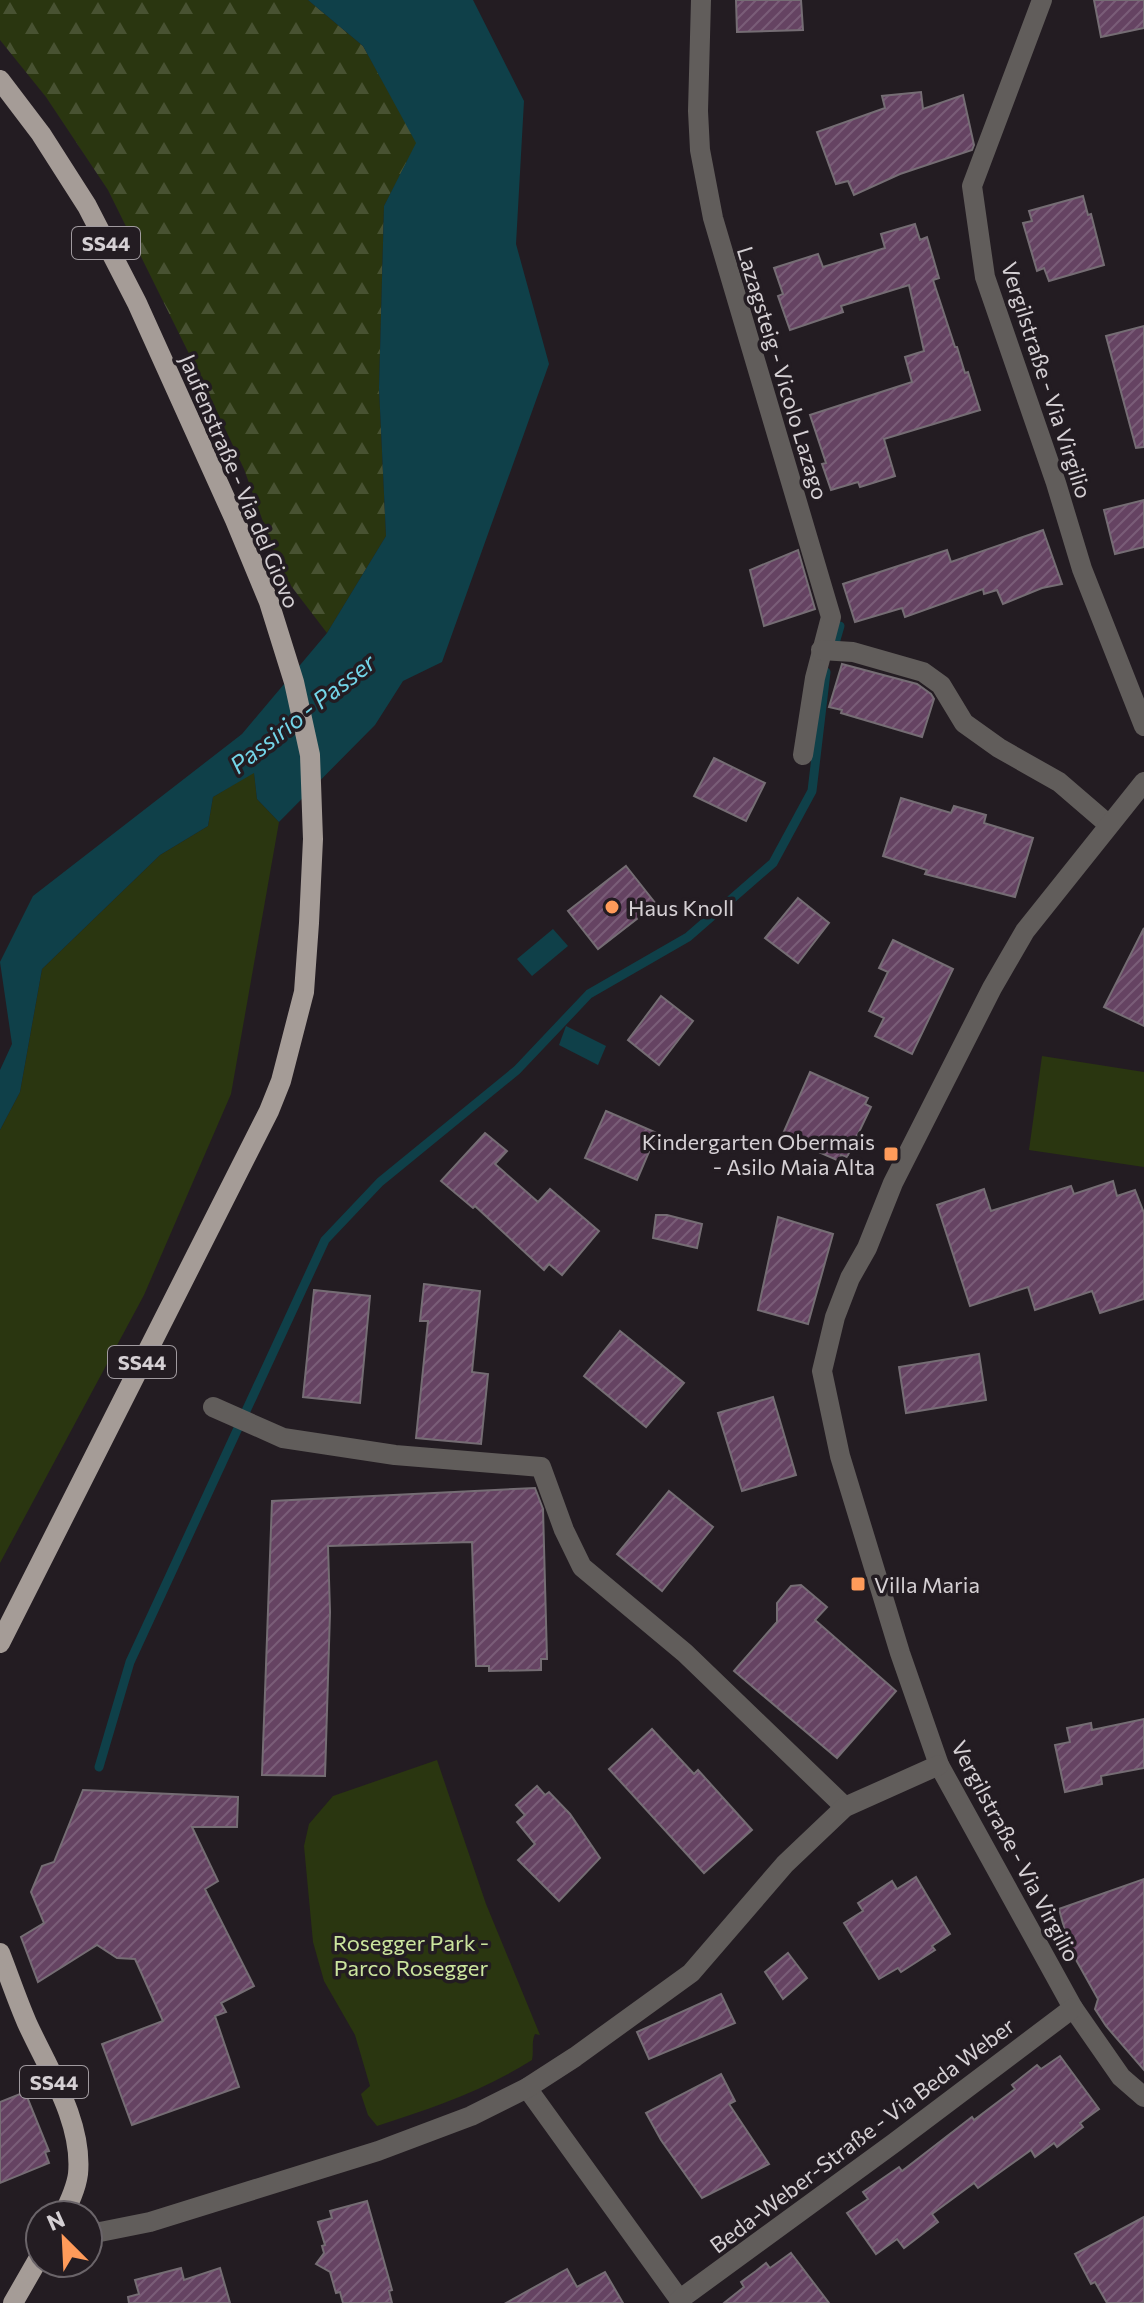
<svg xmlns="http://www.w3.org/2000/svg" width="1144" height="2303" viewBox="0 0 1144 2303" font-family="Commissioner,sans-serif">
	<defs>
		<pattern id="forest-firs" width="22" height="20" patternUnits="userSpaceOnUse" patternTransform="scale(2)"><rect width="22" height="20" fill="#2a3610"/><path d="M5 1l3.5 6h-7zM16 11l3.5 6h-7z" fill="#485232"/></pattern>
		<pattern id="building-hatch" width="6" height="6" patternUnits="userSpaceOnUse" patternTransform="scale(2)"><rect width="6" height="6" fill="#654362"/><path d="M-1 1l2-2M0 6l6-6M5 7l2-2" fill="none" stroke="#7a5d78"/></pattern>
	</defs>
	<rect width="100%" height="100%" fill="#231c22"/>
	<!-- green -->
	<g fill="#2a3610">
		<path d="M254,772l3,27 22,23 -48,272 -87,201 -144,268v-433l20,-38 22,-123 118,-114 48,-29 5,-29z"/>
		<path d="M1042,1056l102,16v95l-115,-17z"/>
		<path d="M437,1760l49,144 54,131 -5,-1c-4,8 -1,17 -3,26 -49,31 -100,48 -155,66l-9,-11 -7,-21 9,-8 -15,-51 -31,-54 -11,-39 -9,-96 5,-22 24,-28z"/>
	</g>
	<!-- forest -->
	<path fill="url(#forest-firs)" d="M0,0h308l55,46 54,97 -33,63 -5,182 7,148 -59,97 -45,-59 -38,-105 -38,-81 -98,-198 -62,-93 -46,-57z"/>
	<!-- water -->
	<g fill="#0f4049">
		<path d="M308,0h165l51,101 -8,143 33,120 -107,298 -39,19 -28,44 -96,97 -22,-23 -3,-26 -41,24 -5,29 -48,29 -118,114 -22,123 -20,38v-60l12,-26 -12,-82 33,-66 209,-162 85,-101 59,-97 -7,-148 5,-182 32,-63 -53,-97z"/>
		<path d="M553,929l15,17 -36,30 -15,-17z"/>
		<path d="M566,1026l40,20 -8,19 -39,-20z"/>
	</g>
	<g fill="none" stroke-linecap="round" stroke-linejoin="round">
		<!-- stream -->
		<g stroke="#0f4049" stroke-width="9">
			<path d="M833,650l7,-24"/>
			<path d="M99,1767l31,-105 195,-422 55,-58 137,-112 72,-76 99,-57 85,-74 39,-72 14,-119"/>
		</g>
	</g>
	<!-- building -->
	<g fill="url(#building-hatch)" stroke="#756d74" stroke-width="2">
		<path d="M736,0h65l2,30 -66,2z"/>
		<path d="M1094,0h50v28l-43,9z"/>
		<path d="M921,92l2,17 40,-14 11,50 -2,5 -72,24 -46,21 -6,-14 -12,3 -19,-52 68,-24 -3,-12z"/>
		<path d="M1083,196l5,19 3,-1 13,51 -55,16 -5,-13 -7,3 -14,-48 9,-2 -3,-10z"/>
		<path d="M915,224l5,16 7,-3 12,41 -6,2 22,67h2l8,26 3,-1 12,38 -96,29 11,37 -35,11 -2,-5 -27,8 -9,-26 4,-1 -16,-48 102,-33 -7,-25 19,-6 -15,-66 -68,21 2,6 -53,18 -12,-34 5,-2 -9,-26 44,-14 5,13 62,-19 -4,-14z"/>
		<path d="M1144,326v121l-8,1 -30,-112z"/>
		<path d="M1144,500v47l-29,7 -11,-44z"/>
		<path d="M1043,530l19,54 -20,4 -39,16 -6,-14 -13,4 -1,-5 -78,28 -3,-9 -47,14 -12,-38 104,-34 4,12z"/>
		<path d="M798,550l17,59 -51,17 -14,-56z"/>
		<path d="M842,664l75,20 14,10 3,5 -12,38 -81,-24 1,-3 -13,-3z"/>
		<path d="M714,758l51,25 -19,38 -52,-25z"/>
		<path d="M901,798l50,15 3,-7 32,9 -2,8 49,15 -18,59 -90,-23 2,-4 -44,-14z"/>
		<path d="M626,866l30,38 -58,45 -30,-38z"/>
		<path d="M798,898l31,25 -31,40 -33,-25z"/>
		<path d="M1144,928v98l-40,-19z"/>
		<path d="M893,940l60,29 -41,85 -37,-18 9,-18 -15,-7 19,-39 -9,-4z"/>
		<path d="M661,996l32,25 -34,44 -31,-25z"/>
		<path d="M810,1072l58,26 -3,6 6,3 -24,50 -6,-2 -2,6 -57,-25z"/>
		<path d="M606,1111l51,22 -20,47 -52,-22z"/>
		<path d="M485,1133l22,18 -12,13 43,38 12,-13 49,42 -37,44 -13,-11 -5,6 -69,-64 -2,2 -32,-27z"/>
		<path d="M1113,1181l4,15 18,-6 9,23v86l-44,14 -8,-22 -57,19 -7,-23 -58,19 -33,-101 47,-16 7,22 80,-25 3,8z"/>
		<path d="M656,1215h11l35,9 -5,24 -44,-10z"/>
		<path d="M778,1217l55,17 -25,90 -50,-14z"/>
		<path d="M424,1284l56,7 -8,81 16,2 -7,70 -65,-6 12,-117h-8z"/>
		<path d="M314,1290l56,6 -10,107 -57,-6z"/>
		<path d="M620,1331l64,52 -38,44 -62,-51z"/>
		<path d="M979,1354l7,46 -80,13 -7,-46z"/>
		<path d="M773,1397l23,78 -54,16 -24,-78z"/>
		<path d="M535,1488l8,21 4,150h-6v11l-52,1v-5h-13l-4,-124 -144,4 2,66 -5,164 -63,-1 10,-274z"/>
		<path d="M669,1491l44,36 -51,64 -45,-37z"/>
		<path d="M801,1585l26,22 -12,13 81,71 -59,67 -103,-87 43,-49v-19l14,-17z"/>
		<path d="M1144,1719v49l-43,8 1,8 -37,8 -10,-47 15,-3 -3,-14 24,-5 1,7z"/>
		<path d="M652,1729l42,45 4,-4 54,60 -48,43 -95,-104z"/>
		<path d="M537,1786l8,9 4,-3 21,22 30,44 -41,43 -41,-41 17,-16 -18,-22 8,-7 -9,-10z"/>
		<path d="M83,1790l155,7 -1,30h-45l26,54 -13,8 49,97 -33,17 5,9 -11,4 24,71 -107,38 -30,-81 61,-23 -28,-62 -18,-1 -20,-13 -59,37 -17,-45 23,-14 -13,-31 11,-26 12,-4z"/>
		<path d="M916,1877l34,57 -18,12 3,4 -34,22 -3,-4 -19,11 -35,-56 19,-12 -5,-8 34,-22 5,8z"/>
		<path d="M1144,1879v191l-38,-44 -11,-17 3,-10 -28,-50 -11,-40z"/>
		<path d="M788,1953l19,25 -24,21 -18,-27z"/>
		<path d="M721,1994l14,29 -86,36 -12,-27z"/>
		<path d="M1060,2056l39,53 -19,14 3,4 -26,20 -3,-4 -19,14 -4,-7 -53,38 -4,-5 -42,31 6,8 -34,26 -7,-9 -21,15 -29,-41 21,-14 -5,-7 36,-25 3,4 70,-54 2,3 41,-31 -3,-4 25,-20 4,4z"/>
		<path d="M721,2074l14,27 -6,3 40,60 -67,34 -41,-58 -15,-27z"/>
		<path d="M25,2092l24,59 -4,1 4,11 -49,20v-81z"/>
		<path d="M367,2201l25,89 -3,1 3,12h-49l-3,-11 -4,1 -6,-21 -14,-8 8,-11 -2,-7 3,-1 -7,-23 14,-4 -2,-7z"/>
		<path d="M1144,2217v86h-37l-12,-21 -4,2 -16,-30z"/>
		<path d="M791,2253l38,50h-105l20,-16 -3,-5 15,-11 10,-8 4,5z"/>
		<path d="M181,2268l3,12 36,-12 10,35h-101l-1,-6 11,-3 -4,-14z"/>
		<path d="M567,2269l10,18 28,-15 18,31h-117z"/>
	</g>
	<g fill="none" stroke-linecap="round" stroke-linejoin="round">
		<!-- minor -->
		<g stroke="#615d5b" stroke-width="20">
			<path d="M701,0l-3,111 2,39 13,68 118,399 -16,61 -12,77"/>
			<path d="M1042,0l-70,186 13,91 71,206 26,86 62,157"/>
			<path d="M821,650l32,2 70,20 18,13 23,38 35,25 60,34 50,43"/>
			<path d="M1144,782l-119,149 -33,57 -99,195 -26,65 -17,30 -15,39 -13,54 18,85 60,197 39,112 134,243 48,69 23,20"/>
			<path d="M213,1407l70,31 112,17 146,12 23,63 18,37 103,86 160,154"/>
			<path d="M527,2088l155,215"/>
			<path d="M88,2231l12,1 50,-10 228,-71 93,-35 56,-28 48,-31 116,-84 94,-109 60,-57 94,-42"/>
			<path d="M679,2300l215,-157 179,-135"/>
		</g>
		<!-- primary -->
		<g stroke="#a59c97" stroke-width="20">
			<path d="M0,80l41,54 46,72 50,97 98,217 34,82 25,80 16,73 3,84 -4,84 -5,69 -23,89 -12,30 -269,532"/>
			<path d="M0,1953c9,23 17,47 27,70 21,46 56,99 51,151 -2,15 -9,29 -15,41"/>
			<path d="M13,2303l27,-47"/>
		</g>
	</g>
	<!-- markers -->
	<g fill="#ff9b5a" stroke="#231c22" stroke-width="3">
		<circle cx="612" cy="907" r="8"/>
		<rect x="883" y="1146" width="16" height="16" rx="4"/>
		<rect x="850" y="1576" width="16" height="16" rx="4"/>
	</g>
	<g text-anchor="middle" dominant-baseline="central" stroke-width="7" stroke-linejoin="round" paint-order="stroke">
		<!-- shield labels -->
		<g fill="#231c22" stroke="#a09a9f" stroke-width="2">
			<rect x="72" y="227" width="68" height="32" rx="6"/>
			<rect x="108" y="1346" width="68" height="32" rx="6"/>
			<rect x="20" y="2066" width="68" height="32" rx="6"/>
		</g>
		<g font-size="20" font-weight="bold" fill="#d5d0d4">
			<text x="106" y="243">SS44</text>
			<text x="142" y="1362">SS44</text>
			<text x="54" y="2082">SS44</text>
		</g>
		<!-- street labels -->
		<g font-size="22" fill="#d5d0d4" stroke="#231c22">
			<text transform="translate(783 373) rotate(73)">Lazagsteig - Vicolo Lazago</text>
			<text transform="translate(1047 380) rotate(72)">Vergilstraße - Via Virgilio</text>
			<text transform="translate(240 481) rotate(67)">Jaufenstraße - Via del Giovo</text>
			<text transform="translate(1016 1851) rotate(62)">Vergilstraße - Via Virgilio</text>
			<text transform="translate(862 2135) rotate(-37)">Beda-Weber-Straße - Via Beda Weber</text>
		</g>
		<!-- poi labels -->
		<g font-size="22" fill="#d5d0d4" stroke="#231c22" text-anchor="start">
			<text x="628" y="907">Haus Knoll</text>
			<text x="875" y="1141" text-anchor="end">Kindergarten Obermais<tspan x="875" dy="25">- Asilo Maia Alta</tspan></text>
			<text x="874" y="1584">Villa Maria</text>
		</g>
		<!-- park labels -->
		<g font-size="22" fill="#cbe59e" stroke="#231c22">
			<text x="411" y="1942">Rosegger Park -<tspan x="411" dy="25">Parco Rosegger</tspan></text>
		</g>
		<!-- water labels -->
		<g font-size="24" font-style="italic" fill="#73d5e8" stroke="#231c22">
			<text transform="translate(302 713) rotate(-38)">Passirio - Passer</text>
		</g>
	</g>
	<!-- north arrow -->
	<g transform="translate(64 2239) rotate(336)"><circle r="38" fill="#231c22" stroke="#6a6469" stroke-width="2"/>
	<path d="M0-6L14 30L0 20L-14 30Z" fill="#ff9b5a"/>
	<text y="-12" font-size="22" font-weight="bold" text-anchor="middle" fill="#d5d0d4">N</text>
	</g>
</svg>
